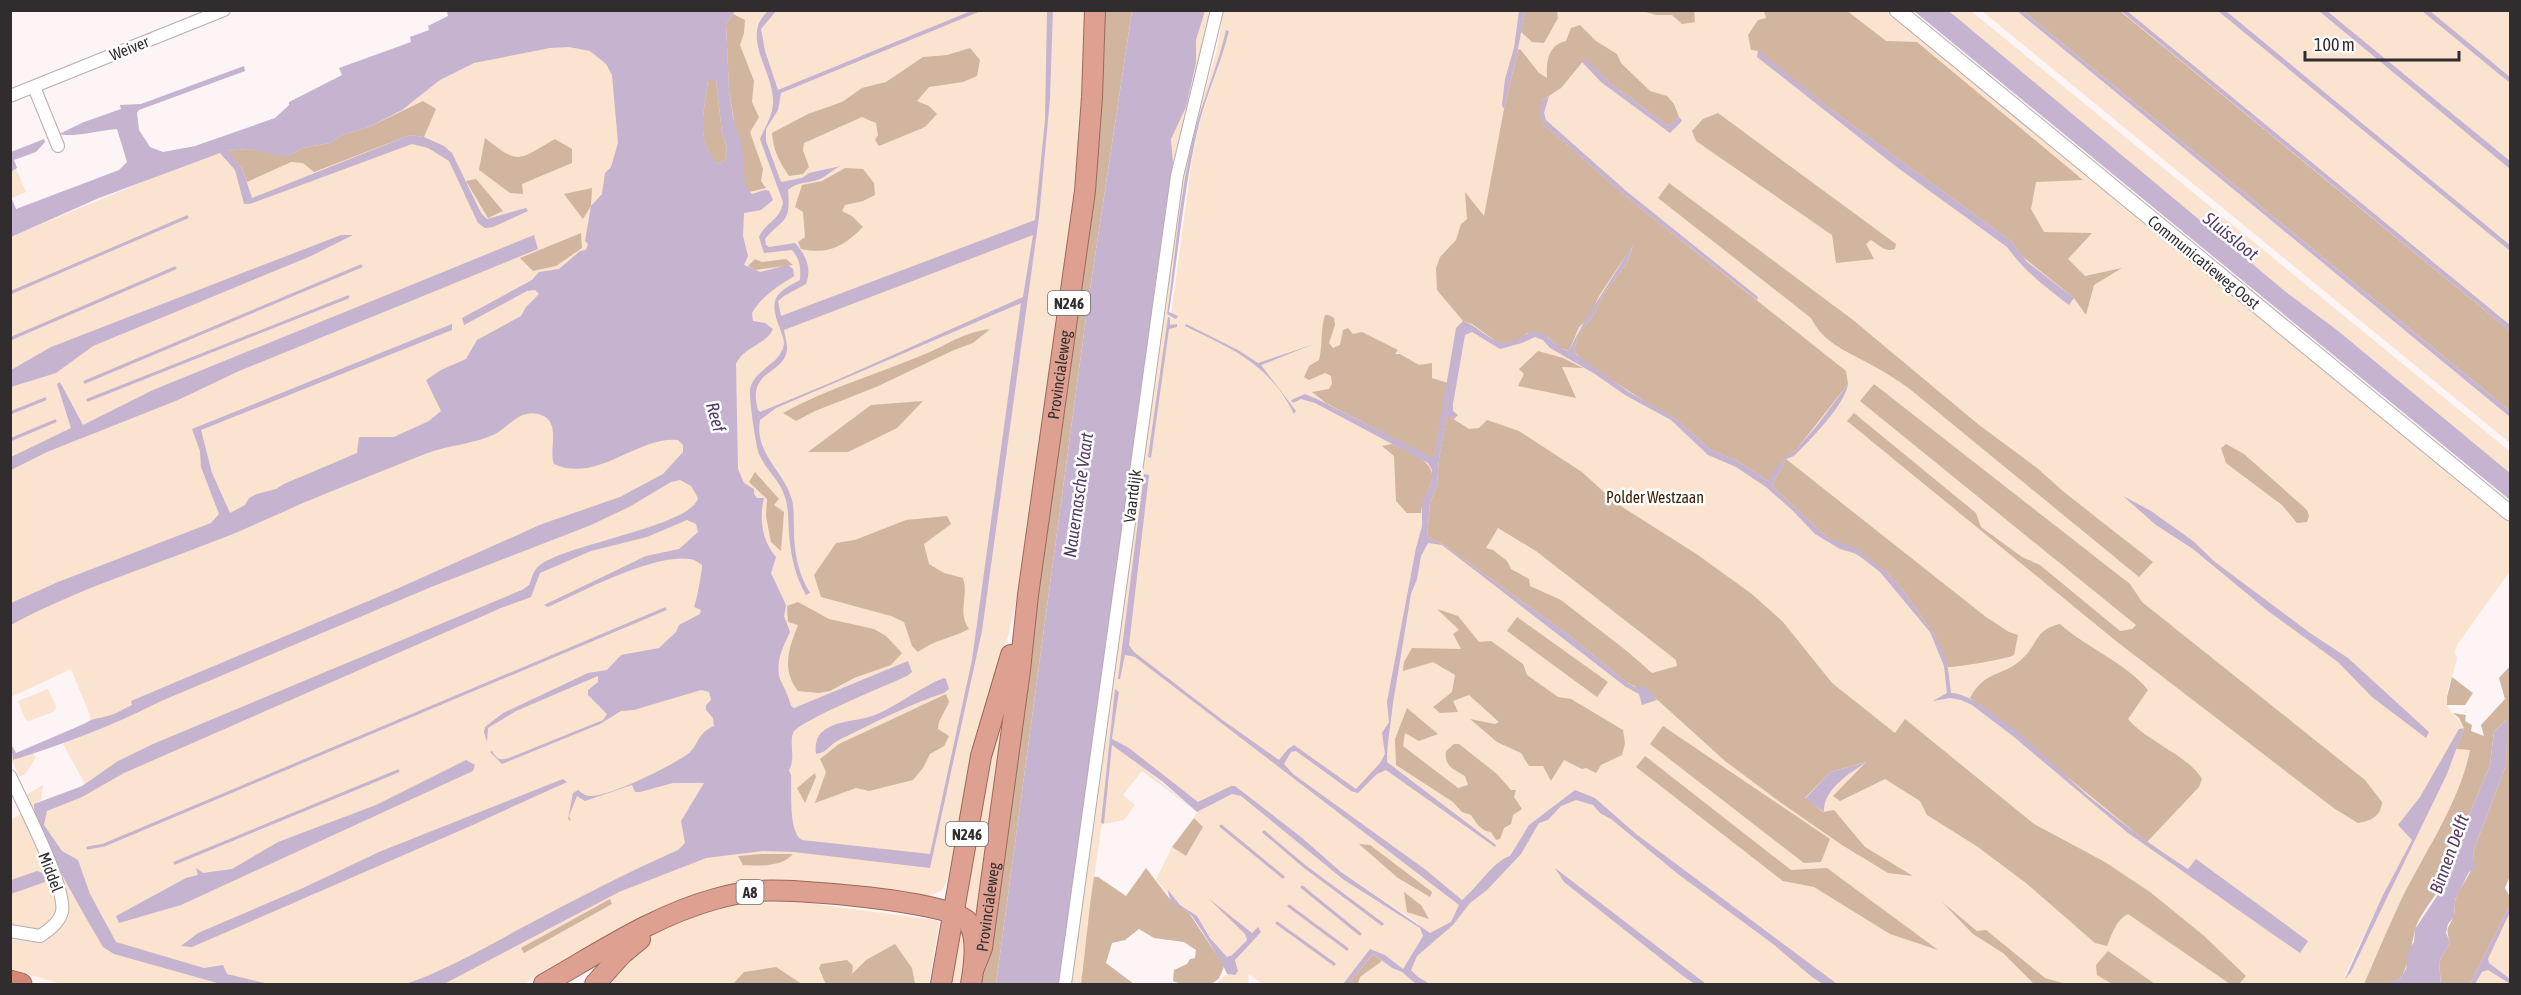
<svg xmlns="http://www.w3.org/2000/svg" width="2521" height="995" viewBox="0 0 2521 995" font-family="'Asap Condensed',sans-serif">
	<rect width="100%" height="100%" fill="#fdf4f5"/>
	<!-- green -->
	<g fill="#fae3cf" fill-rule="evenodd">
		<path d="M607,11h444l-5,125 4,-37 3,-88h35l-4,130 -55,396 -17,83 -66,263 -4,7 -14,7 -77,-11 -181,20 -30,12 -116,66h-463l-50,-15v-33l17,5 14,-1c28,-31 32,-29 14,-70l3,41c-20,21 -19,24 -48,17v-108l18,-11 1,-5 -4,-9 17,-10 -2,15 -7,4 52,-15 10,-13 -11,8 -22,-40 54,-22 -25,2 -3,-5 2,-1 -20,-49 -60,28v-460l167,-70z"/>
		<path d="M1205,11h10l-42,151 -2,-23 14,-32 11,-44v-23z"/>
		<path d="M1224,11h669l617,508v52l-53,74 -2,8 2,5c-2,14 -16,39 -8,51 5,7 11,11 15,19l-5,1 -18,34 6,11 9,-25 14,1c-11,54 -45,100 -69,150 -13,27 -25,56 -37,84h-938l-17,-13 8,-15 16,-16 -17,-18 -75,-50 -103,-83 -35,19 -91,-69 7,-47 -3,-2 -14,133 -15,102v23l-6,36h-12l111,-806 36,-125zM1227,30l2,1 -29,91 -8,36 -21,158 -4,-2 16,-125 7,-32 7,-35 22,-60zM1145,474l-21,183 -6,21zM2433,801l-82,171 -7,5 38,-80z"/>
		<path d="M1949,11h22l531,434 8,7v21l-173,-143 -51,-38z"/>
		<path d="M1982,11h35l493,406v26z"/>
		<path d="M2120,11h98l292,240v80z"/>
		<path d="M2226,11h93l191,158v76z"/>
		<path d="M2327,11h95l88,72v78z"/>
		<path d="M2430,11h80v66z"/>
		<path d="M16,169l10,23 -14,6 -1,-26z"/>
		<path d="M48,689l8,18 -3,5 -24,9 -4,-2 -7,-18z"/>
		<path d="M1006,704l-28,216 -6,-8 -13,-7 33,-152z"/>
		<path d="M1112,745l10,5 75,62 35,-18 9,2 103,84 76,48 3,8 -20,33 -18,-14 -14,-5 -28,34h-80l-14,-10 -1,10h-32l11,-10 8,1 3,-5 -3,-10 17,-19 3,-10 -3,3 -37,-30 30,30 2,6 -15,15 -5,2 -17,-19 -13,-22 -17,-11 -11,-13v3l-13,-15 16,-33 14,9 17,-29 -9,-9 3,-6 -55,-41 -19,24 12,10 -11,15 -20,4z"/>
		<path d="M10,753l4,7 19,-6 3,3 -10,16 -7,4 -5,-13 -3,-3z"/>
		<path d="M792,901l144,19 3,4 -10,60h-22l8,-1 -95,-9 4,5v5h-22l-5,-3 -63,2 -1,1h-134c16,-14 31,-31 47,-44 41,-32 96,-37 146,-39z"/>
		<path d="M2510,912v67l-21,-16 -1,-4z"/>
		<path d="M958,922l9,16 -3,46h-18z"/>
		<path d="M1382,961l10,7 10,4 14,12h-58l2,-7z"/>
		<path d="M2488,970l22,14h-35l7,-12z"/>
	</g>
	<!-- forest -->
	<g fill="#d1b59f" fill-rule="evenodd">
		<path d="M1846,10l40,31 31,1 166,138 -47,2 -5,27 13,23 48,1 -24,26 17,17 37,-8 -28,17 -8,30 -12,-17 -51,-41 -12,-16 -174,-127 -79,-63 -7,-1 -3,-15 10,-15 8,-2 -2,-7z"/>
		<path d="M1105,11h27l-44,292 -92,681h-15l123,-925z"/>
		<path d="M1525,11h32l1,7 -14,25 -12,-1 -11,-10z"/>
		<path d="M1642,11h52l1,11 -13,2 -10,-9h-16z"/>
		<path d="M2023,11h97l390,320v80z"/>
		<path d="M733,14l12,6 -1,13 -4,12 14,36 -2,21 7,15 -9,15 13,37 -2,12 5,7 -17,4 -4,-5 -16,-97 -3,-66z"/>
		<path d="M1580,25l16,16 21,13 4,9 29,28 17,5 7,8 5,13 -11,9 -59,-44 -24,-23 -24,29 -20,13 2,23 86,75 217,172 2,13 -52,66c-14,7 -17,22 -28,31l-32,-21 -25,-10 -35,-31 -22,-12 -69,-44 -11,-12 5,-18 14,-17 11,-23 23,-30 6,-18 -34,51 -11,23 -9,8 -10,24 -9,-3 -12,-11 -21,-4 -6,6 -13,4 -11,-1 -25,-18 -9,-3 -26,-31 -1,-22 4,-11 16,-17 5,-16 6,-5 -2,-27 19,24 20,-107 14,-59 2,-1 19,24 8,5c-1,-16 1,-33 19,-37l5,-13z"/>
		<path d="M970,48l10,12 -3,16 -14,6 -34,5 -12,14 12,5 8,8 -12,13 -46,19 -4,-6 3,-5 -2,-12 -14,-6 -58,26 -1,7 6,17 -6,7 -14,2c-9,-13 -16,-26 -17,-43l36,-19 34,-12 20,-14 24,-6 37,-25 24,-2z"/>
		<path d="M712,78l4,2 6,53 5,15 -2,12 -7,4c-24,-23 -13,-55 -10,-84z"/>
		<path d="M423,101l13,8 -12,28 -14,-2 -96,37 -11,-9 -12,-1 -44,20 -5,-14 -16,-17 22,-2 34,6 11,-1 10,-6 27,-5 12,-8 27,-8z"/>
		<path d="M1718,113l178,131 -1,5c-10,4 -16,-4 -24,-9l-5,4 8,15 -38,4 -4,-28 -136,-94 -4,-10 11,-12z"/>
		<path d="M485,138c35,28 33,22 70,1l17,10v14l-50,21 1,10 -13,-1 -31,-23z"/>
		<path d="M845,168l18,1 11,14 1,12 -12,6 -18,4 -3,6 10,5 11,11c-19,19 -34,28 -62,22l-3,-7 7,-5 -2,-25 -8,-5 7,-22 20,-4z"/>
		<path d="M476,179l27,32 -15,7 -22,-37z"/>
		<path d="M1669,183l184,137 126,105 58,43 27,24 89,70 -14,15 -228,-187c-15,-11 -29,-20 -45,-28 -22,-12 -43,-20 -55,-44l-153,-120z"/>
		<path d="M592,188l-1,18 -8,13 -19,-25z"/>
		<path d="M581,233l1,15 -26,18 -23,5 -13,-13z"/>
		<path d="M755,259l7,3 24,-3 7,6 -38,5 -7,-4z"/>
		<path d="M1325,315h4l5,3 1,7 -6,18 4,5 7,-3 3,-15 5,-2 5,6 9,-2 36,18 -3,4h5l19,11 13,-2v15l16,5 -14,76 -108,-56 -14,-11 17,-3 3,-5 -1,-8 -6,-3 -16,7 -5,-3 5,-11 10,-6c4,-15 1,-30 6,-45z"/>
		<path d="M990,329l-17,14 -19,7 -78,37 -61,24 -19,10 -13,-8c47,-26 98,-40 147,-61 24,-11 33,-19 60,-23z"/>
		<path d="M1538,351l25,7 20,10 -21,-1 14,31 -58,-12 6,-12 -5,-5z"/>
		<path d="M1874,384l256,200 12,18 223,178 17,22c-1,14 -11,19 -24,21l-23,-14 -219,-168 -269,-220 7,-8 122,100 5,14 41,30 18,8 80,66 12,-2 4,-4 -276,-224z"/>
		<path d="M923,401l-26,27 -49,24h-40l63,-47z"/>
		<path d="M1447,415l22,14 10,-1 8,-8 32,11 63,41 34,31 82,52 55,40 30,27 49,61 63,50 10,-14 129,105 71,38 45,30 53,43 43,41 -7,8h-9l-102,-70c-12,6 -16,20 -21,32l-12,-3 -69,-60 -48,-36 -51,-32 -7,-14 -35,-22 -45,22 -7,-5 33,-34 -36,10 -25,26 18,14 11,-2 31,37 48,29 -25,-3 -46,-28 -62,-43 -55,-41 -74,-67 -25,-12 -56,-46 -126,-91 -17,-8 3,-34 7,-18 2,-26zM1498,528l38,23 140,109 1,6 -25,7 -24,-21 -67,-52 -31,-14 -1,-7 -18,-10 -4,-8 -14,-11 -7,-2z"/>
		<path d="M1392,444c17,9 49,17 38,42 -4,10 -8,16 -9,27h-14l-11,-12 -2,-45 -12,-10z"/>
		<path d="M2226,444l18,10 63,56 2,6 -2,6 -10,1 -15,-18 -56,-42 -5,-15z"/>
		<path d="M1786,459l200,158 23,15 9,3 -4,20c-6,4 -56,12 -66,12l-13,-31 -32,-46 -16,-18 -59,-34 -56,-52z"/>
		<path d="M755,472l24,27 -5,6 10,7 -3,39 -10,-9 -5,-26 1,-17 -18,-17z"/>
		<path d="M947,516l4,8 -27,20 5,20 15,9 19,5c6,19 -6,33 6,51 -17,9 -35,11 -51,23l-6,-6 -8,-24 -13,-6 -70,-19 -7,-22 22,-32 19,-3 51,-20z"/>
		<path d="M798,602l31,17 45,10 12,7 16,17 -11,12 -37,13 -24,13 -11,2 -21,-2c-17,-22 -9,-43 0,-66l-10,-3 -1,-16z"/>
		<path d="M1437,609l21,7 21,26 12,-1 32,23 4,11 31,22 13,2 52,31 2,13 -3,12 -21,10 -5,8 -10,-5 -4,1 -18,-9 -13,21 -8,-15h-14l-8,-13 -24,-11 -27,-23 25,5 4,-2 -30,-27 -16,6 5,11 -18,1 -7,-6 19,-15 3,-17 -22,-13 -30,9 1,-9 8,-14 49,1 -8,-15 6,-4z"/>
		<path d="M1517,617l91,65 -11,15 -90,-66z"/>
		<path d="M2060,624c27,24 66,39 88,66l-20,29c18,22 61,37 74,60l-3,8 -52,55 -177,-144c16,-30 34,-20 54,-41 14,-14 12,-28 36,-33z"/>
		<path d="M2510,666v210l-5,12 5,9v8l-40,79h-29l-2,-22 11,-20c-6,-16 0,-14 4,-27 1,-4 0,-10 1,-14 5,-17 22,-30 18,-49l33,-87 1,-46 -13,13 -4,33 -46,110 1,9 -6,5c-7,12 -21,28 -24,41 -4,16 -6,36 -15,49l-9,3 -2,2h-25c12,-28 24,-56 37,-84 24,-49 58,-96 69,-150l-14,-1 8,-21 -5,-10 -6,-5 13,2 -1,6 7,4 -1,6 13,5 -3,-11 24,-26 -6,-21z"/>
		<path d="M2452,677l21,16 -8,12h-18v-8z"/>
		<path d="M946,694l3,8c-3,9 -11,17 -11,27l11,7 -5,10 -14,8 -7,14 -10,12 -44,11 -13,-3 -41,15 11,-31 -6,-13 19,-15z"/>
		<path d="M1407,708l31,26 -19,7 -14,-8 -2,13 55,42 10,-3 -3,-9c-12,-7 -21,-10 -19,-25l8,-7h5l38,30 14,16h5l-2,7 8,12 -9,6 -2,9 -7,4 -4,11 -4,1 -5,-8c-9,0 -15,-9 -20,-17l-9,-3 -9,-10 -57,-37 -1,-26z"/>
		<path d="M1663,726l167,113 -9,23 -17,1 -154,-119z"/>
		<path d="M1645,756l146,114 36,-2 111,82 -48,-16 -76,-47 -31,-6 -147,-114z"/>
		<path d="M815,773l1,4 -11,26 -8,-15z"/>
		<path d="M1194,818l9,9 -17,29 -14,-9z"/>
		<path d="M1359,844l11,1 62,47 -2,5 -32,-19z"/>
		<path d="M762,854h31c-11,13 -34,12 -50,11l-5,-9z"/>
		<path d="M1146,868l23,30 20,15 32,48 3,5c-2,5 -3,11 -7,14 -8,8 -33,6 -44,1l1,-11 13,-6 3,-5 5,-1 1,-8 -12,-8 -30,-4 -15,-9 -14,11 -13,3 -6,20 28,21h-53c5,-36 7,-71 13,-107h4l28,19z"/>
		<path d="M1404,892l17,13 8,14 -22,-7z"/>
		<path d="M610,899l2,5 -88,49 -3,-5z"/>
		<path d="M1942,902l35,29 9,-1 59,48 21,6h-32l-31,-31 -30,-19z"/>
		<path d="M895,944l17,24 3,15 -91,1 1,-1 -6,-15 2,-4 26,-4 6,6 -1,8 14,-14z"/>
		<path d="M2108,951l47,33h-43l-15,-9 -1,-10z"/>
		<path d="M1373,954l9,7 -22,16 -2,7h-10z"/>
		<path d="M776,967l26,17h-69l11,-12z"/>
	</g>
	<!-- water -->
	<g fill="#c5b3cf" fill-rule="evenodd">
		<path d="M447,11h288l-9,13 3,66 4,27 9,29 3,40 7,8 13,-4 4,1 4,9 -12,10 -17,3 -1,23 5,20 -4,9 16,7 28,-7 5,4 1,7c-17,11 -31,19 -42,37l1,8 12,2 8,6c-7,16 -30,18 -37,35l2,105 6,14 10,6v5l3,4h7c-5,20 -2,43 12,59l-5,16 15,32 -2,11 6,16c-7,15 -15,30 -10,47 4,9 9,18 11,27l3,2 114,-47 4,11 -5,4c-17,8 -109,45 -114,57 -4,12 3,25 -4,37l2,5c1,16 -3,57 11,65l128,14 42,-194 49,-357 -245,105 -16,12c-6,33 23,50 31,77 4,11 2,21 3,33 0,21 4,44 16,63l-4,2c-11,-19 -15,-39 -17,-61 -1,-13 0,-25 -4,-37 -5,-17 -19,-27 -26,-43 -3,-7 -10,-55 -9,-64 3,-21 31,-25 34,-46 0,-6 -3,-12 -5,-18 -10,-27 -4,-33 21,-46 1,-12 0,-21 -8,-30l-28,3 -5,-16c6,-14 22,-17 24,-35l-23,-63c5,-12 12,-22 13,-35 2,-25 -22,-54 -15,-78 1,-5 6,-11 10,-15h8l-15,18 4,22 13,39 193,-79h10l-200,82 -3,17 -12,19v12l15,41 21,-4 7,-5 32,-7c-8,3 -14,10 -21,13 -12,5 -23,2 -32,11 3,35 -5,27 -23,49l1,6 3,2 26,-4c11,12 17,25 11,41l-22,12 -6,5 3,15 254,-96 10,-100 2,-109h6l-3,88 -11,118 -57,414 -52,237 -136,-16 -31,-1 -57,7 -87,34 -175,92h-38c42,-15 80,-37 119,-58 51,-27 101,-53 153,-76l7,-7 -4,-22 23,-38h-31l-33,9h-5l-3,-7 -47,16 -8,-5 -8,20 2,5 -3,-2 5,-26 5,-3c4,3 7,6 12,6 19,1 84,-31 99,-43 10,-8 7,-19 25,-27l-1,-8 -7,-8v-5l5,-5 -2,-8 -8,-2 -67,20 -13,1 -21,13 -98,40 -12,-12 2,-1c5,8 7,10 17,7l94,-38 4,-6 -19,-19v-5l10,-8v-6l-82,35 -28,17 -1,14 -3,-10 1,-5 18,-14 85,-40 19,-3 14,-15 38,-7 17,-16 3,-7 21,-11 1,-4 -7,-3c3,-7 8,-35 8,-42 -4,-3 -8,-6 -12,-6 -36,-6 -109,33 -142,48l-4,-2 102,-49 33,-7 19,-17 -2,-8 -9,-4 -40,17 -56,14 -51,22 -9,24 -30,11 -377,165 -42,24 -35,14 -3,14 18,26 16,9 12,34 26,48 88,26 19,-3 4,9 42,10h-48l-107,-30 -11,-7c-14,-25 -71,-118 -69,-143l48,-18 36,-25 35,-17 369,-154 7,-5c3,-7 4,-15 11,-20 27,-21 152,-39 158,-67l-7,-12 -11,-6 -9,2 -42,25 -38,18 -160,62 -272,115c-47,24 -95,42 -146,58l-2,-16 5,9 70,-30c7,-5 10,-4 18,-6 10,-2 20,-8 28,-12l-1,-4 261,-110 150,-67 78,-27 43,-23 20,-22v-7l-5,-5c-39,-5 -81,44 -124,24 -6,-16 9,-44 -16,-50 -18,-5 -30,13 -43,20 -19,10 -48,11 -70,20 -40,16 -82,32 -122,49 -32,14 -63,29 -96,41 -66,26 -134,47 -196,81v-22l47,-21 153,-59 8,-9 -18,-47 -1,-16 -8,-22 260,-105v6l-251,100 11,43 18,40 15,-8 4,-7 8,-4 19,-5 8,-5 73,-31 2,-16h35l35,-16 12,-10 -15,-31 15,-10 25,-11 11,-19 44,-24 5,-9 13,-13 -4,-4 -8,1 -63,34 -2,-7 70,-38 7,-8 20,-3 21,-18 6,-1 2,-6 -3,-3 6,-35 11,-12 3,-21 6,-6 7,-24 -6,-68 -6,-11 -16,-13 -21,-4 -19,1 -76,15 -34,17 -38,30 -33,17 -27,8 -12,8 -27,5 -10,6 -11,2 -34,-7 -21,2 15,17 10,30 158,-63 14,2 20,9 8,7 29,60 6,6 39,-11 2,3 -35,16 -8,1 -7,-5 -29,-62 -21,-13 -16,-4 -162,60h-6l-9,-34 -15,-17 -121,45 -88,39 -1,-42 6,14 103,-39 8,-8 -10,-33c-15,1 -46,9 -58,5l25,-12 37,-13 -1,-4 21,-1 103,-38 1,5 -106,39 -2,3 2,17 11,17 13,5 32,-6 80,-28 14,-13v-3l53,-27 -3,-7 72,-26 -1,-5 19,-7 -1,-4 20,-10zM714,79l2,1 6,53 5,15 -2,12 -7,4c-24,-23 -13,-55 -10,-84zM1033,235l-10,62 -186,83 -77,32 -2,-2c-12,-41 27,-35 29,-61 0,-6 -2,-13 -3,-19z"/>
		<path d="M1132,11h73l-9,29v23l-10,44 -15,32 2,23 -17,116 -31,244 -19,117 -13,114 -31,231h-66l92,-681z"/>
		<path d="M1519,11h6l-8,43 -13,55 -2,-4 3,-26 9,-31z"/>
		<path d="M1914,11h35l337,281 51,38 173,143v27z"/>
		<path d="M2017,11h6l487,400v6z"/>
		<path d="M2121,11h6l383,314v6z"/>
		<path d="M2218,11h8l284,234v6z"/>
		<path d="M2319,11h8l183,150v8z"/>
		<path d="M2422,11h8l80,66v6z"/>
		<path d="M1226,30l3,1c-8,32 -22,62 -30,93 -15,61 -20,125 -30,188l9,4 -2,3 -9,-5c9,-63 13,-129 30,-191 9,-31 22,-61 29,-93z"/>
		<path d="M1758,50l79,64 174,127 16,21 47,36 -5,7c-23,-18 -45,-34 -62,-58l-109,-79 -141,-111z"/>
		<path d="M1585,58l24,24 59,44 11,-9 3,4 -12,12 -69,-51 -19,-20z"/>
		<path d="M1549,96l-5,17 2,7 79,70 133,107 -1,3 -128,-101 -86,-75 -3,-10 1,-13z"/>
		<path d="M44,139l1,3 -9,10 -22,8 3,8 -6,4v-20z"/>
		<path d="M341,235h12l-42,21 -218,90 -37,27 -45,14v-17l40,-23z"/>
		<path d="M534,235l4,14 -299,122 -61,29 -131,52 -36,18v-13l60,-29 -14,-44 3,-2 23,43 70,-35z"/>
		<path d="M1634,241l-7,22 -23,30 -11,23 -14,17 -5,18 3,4 52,37 47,27 35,31 25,10 32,21 11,-17 10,-10 7,-4 23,-27 29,-39c-3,21 -38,56 -54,72l-8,3 -14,27 56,52 28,10 31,24 16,18 32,46 12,25 4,32c31,-1 114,84 141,106 31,25 63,49 96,70l8,-10 112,82 -8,12 -172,-120 -114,-96 -42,-32 -11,-5 -11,-2 -17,3 14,-8 -3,-27 -14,-34 -50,-60 -23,-18 -17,-5 -25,-15 -23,-24 -26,-23 -30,-20 -28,-12 -37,-35 -46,-25 -30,-21 -45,-26 -7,-8 -8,-3 -13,6 -22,6 -28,-17 -7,3 -12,69v7l5,4 -4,4 -7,-3 -8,43 -2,26 -7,18 -3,34 17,8 126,91 56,46 9,5h11l11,13 -15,5 -3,-11 -13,-7 -184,-142 -14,-2 -7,13 -4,23 -6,15 -18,109c-2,20 -6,39 -6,59l109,83 -1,2 -109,-77 -9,4 -19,19 -7,-2 -55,-40 -5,1 -7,12 9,10 133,96 36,30c16,-13 30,-38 48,-44l19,-31 46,-35 20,8 41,36 201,150h-14l-11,-7 -39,-33 -95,-70 -67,-55 -11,-6 -7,-8 -17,-5 -15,6 -13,14 -9,3 -18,31 -34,36 -17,13 -17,22 -36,31 -6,14 7,7 12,7h-14l-14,-12 -10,-4 -19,-14 -25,30h-5l27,-35 15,6 18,14 20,-33 -3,-8 -76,-48 -103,-84 -9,-2 -35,18 -34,-30 -51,-37 -8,79 -3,-1 14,-134 4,3 -7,47 17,9 69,54 33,-16h4l66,51 40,35 89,61 21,-11 8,-17 -324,-248 -10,-2 -5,24h-2l26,-205 5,1 -20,170 5,7 87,67 58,41 9,-11 6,-4 62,44 24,-26 5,-9 -3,-21 7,-11 -2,-20 29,-154 6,-22v-23l9,-19 1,-14 -4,-7 -113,-60 -14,-4 -8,4 -2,-3 14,-6 14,6 115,58 22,-130 7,-7c13,4 27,20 38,21 16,3 25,-12 35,-10 14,2 20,17 33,19 18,-39 45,-72 65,-110z"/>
		<path d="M1168,317l2,1v7l7,-1v3l-8,2 -18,129 -3,-1z"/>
		<path d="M1186,324l52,26 20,13 56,-19 -53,21 35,46 -2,3c-25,-50 -61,-65 -109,-88z"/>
		<path d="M2123,496l28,15 42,30 22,21 95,71 38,25 81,74 -3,6 -54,-41 -34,-35 -70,-51 -75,-62 -37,-24z"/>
		<path d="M944,678l2,1 3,10 -5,4c-37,12 -70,30 -105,47 -9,4 -12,13 -23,14 -1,-8 0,-17 6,-22 13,-11 27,-10 43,-14 26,-6 52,-30 79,-40z"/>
		<path d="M2508,718l-2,47 -33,87 2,16 -6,4 -14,28 -1,17 -6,7 -2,9 4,9 -11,20 2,22h-52l1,-2 10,-3 6,-10 3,-20 5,-7 1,-13 30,-45 -1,-9 46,-110 4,-33z"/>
		<path d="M2464,728l-17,46 -96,198 -6,7 37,-82 30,-57 -14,-15 22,-28 39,-68z"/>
		<path d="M466,760l9,5 -2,6 -292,134 -62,18 -3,-7 70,-38 12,-3 -2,-7 7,5 29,-4 46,-27 98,-37z"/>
		<path d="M1867,762c-17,11 -44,27 -43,50l-19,-13 25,-27z"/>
		<path d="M563,779l4,3 -101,46 -274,119 -11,-1 17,-13 105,-45 76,-36z"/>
		<path d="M1555,868l151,116h-11l-12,-8 -119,-94z"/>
		<path d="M37,871l9,3 -1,8 -34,12v-14z"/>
		<path d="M1168,890l12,15 17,11 13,22 17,19 5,-2 15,-15 -2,-6 -37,-36 44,35 6,-6 3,5 -26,28 3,11 -3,4 -8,-1c-2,-7 -32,-56 -38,-61 -9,-9 -19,-4 -21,-23z"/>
		<path d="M2510,905v7l-22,47 1,4 21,16v5l-22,-14 -6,2 -7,12h-5z"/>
	</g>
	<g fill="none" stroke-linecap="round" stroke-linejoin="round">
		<!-- stream -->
		<g stroke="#c5b3cf" stroke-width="3">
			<path d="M10,293l177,-76"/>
			<path d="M10,339l165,-71"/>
			<path d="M85,382l276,-116"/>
			<path d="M88,400l260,-103"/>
			<path d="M10,413l35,-14"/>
			<path d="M10,440l45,-19"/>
			<path d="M1221,826l62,51"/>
			<path d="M1264,832l40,34 78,58"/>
			<path d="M88,848l16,-3 561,-236"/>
			<path d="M175,863l223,-92"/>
			<path d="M1302,887l58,47"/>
			<path d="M1289,906l58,43"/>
			<path d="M1277,923l57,41"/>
		</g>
		<!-- minor casing -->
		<g stroke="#b5adae" stroke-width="14">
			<g id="minor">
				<path d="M34,87l24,59"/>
				<path d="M10,96l214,-86"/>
				<path d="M10,776c12,26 57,112 52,136 -3,11 -13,18 -22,24l-30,-5"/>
				<path d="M1065,984l112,-808 40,-166"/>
			</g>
		</g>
		<!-- tertiary casing -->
		<g stroke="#b5adae" stroke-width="17">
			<path id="tertiary" d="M1897,10l613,503"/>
		</g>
		<!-- trunk casing -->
		<g stroke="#9c685c" stroke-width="22">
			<g id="trunk">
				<path id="s1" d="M974,968l8,-20 38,-278 8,-75 57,-404 7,-94 3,-87"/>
				<path d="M544,984c55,-31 109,-68 171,-85 14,-4 29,-7 44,-8 31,-3 194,10 209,31 11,15 6,45 3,62"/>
				<path d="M595,984l27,-30 18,-15"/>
				<path d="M941,984l40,-228 30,-101"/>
			</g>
		</g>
		<!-- motorway casing -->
		<g stroke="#9c685c" stroke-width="23">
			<path id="motorway" d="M10,981l11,3"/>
		</g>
		<!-- minor -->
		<use href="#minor" stroke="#fff" stroke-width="12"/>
		<!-- tertiary -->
		<use href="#tertiary" stroke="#fff" stroke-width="15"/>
		<!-- trunk -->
		<use href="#trunk" stroke="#dea090" stroke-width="20"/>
		<!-- motorway -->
		<use href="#motorway" stroke="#d58875" stroke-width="21"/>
	</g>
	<g text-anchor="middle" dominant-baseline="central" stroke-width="5" stroke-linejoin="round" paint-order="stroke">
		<!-- shield labels -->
		<g fill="#fff" stroke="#6f6c6d" stroke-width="1.5">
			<rect x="1048" y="291" width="42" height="24" rx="4.5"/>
			<rect x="946" y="822" width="42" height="24" rx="4.5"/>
			<rect x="736.5" y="880" width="27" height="24" rx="4.5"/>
		</g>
		<g font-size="15" font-weight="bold" fill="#312d2e">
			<text x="1069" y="303">N246</text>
			<text x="967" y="834">N246</text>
			<text x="750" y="892">A8</text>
		</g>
		<!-- street labels -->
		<g font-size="16" fill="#312d2e" stroke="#fff">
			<text transform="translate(129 48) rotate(-22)">Weiver</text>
			<text transform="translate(2204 262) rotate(39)">Communicatieweg Oost</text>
			<text stroke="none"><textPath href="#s1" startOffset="600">Provincialeweg</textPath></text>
			<text transform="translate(1132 496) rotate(-83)">Vaartdijk</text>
			<text transform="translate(51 872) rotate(69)">Middel</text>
			<text stroke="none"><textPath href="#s1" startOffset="63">Provincialeweg</textPath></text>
		</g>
		<!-- park labels -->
		<g font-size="16" fill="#3f2205" stroke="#fff">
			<text x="1655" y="497">Polder Westzaan</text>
		</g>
		<!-- water labels -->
		<g font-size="18" font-style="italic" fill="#553b64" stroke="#fff">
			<text transform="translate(2231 236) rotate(39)">Sluissloot</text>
			<text transform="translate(716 417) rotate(75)">Reef</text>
			<text transform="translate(1078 495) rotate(-82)">Nauernasche Vaart</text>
			<text transform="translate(2449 854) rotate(-70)">Binnen Delft</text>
		</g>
	</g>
	<!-- border -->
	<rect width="2521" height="995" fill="none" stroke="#312d2e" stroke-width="24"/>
	<!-- scale -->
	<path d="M2305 51v9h154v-9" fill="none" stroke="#312d2e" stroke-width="3"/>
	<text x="2314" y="51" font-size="18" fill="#312d2e" stroke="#ffffff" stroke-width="4.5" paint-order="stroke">100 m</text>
</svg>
